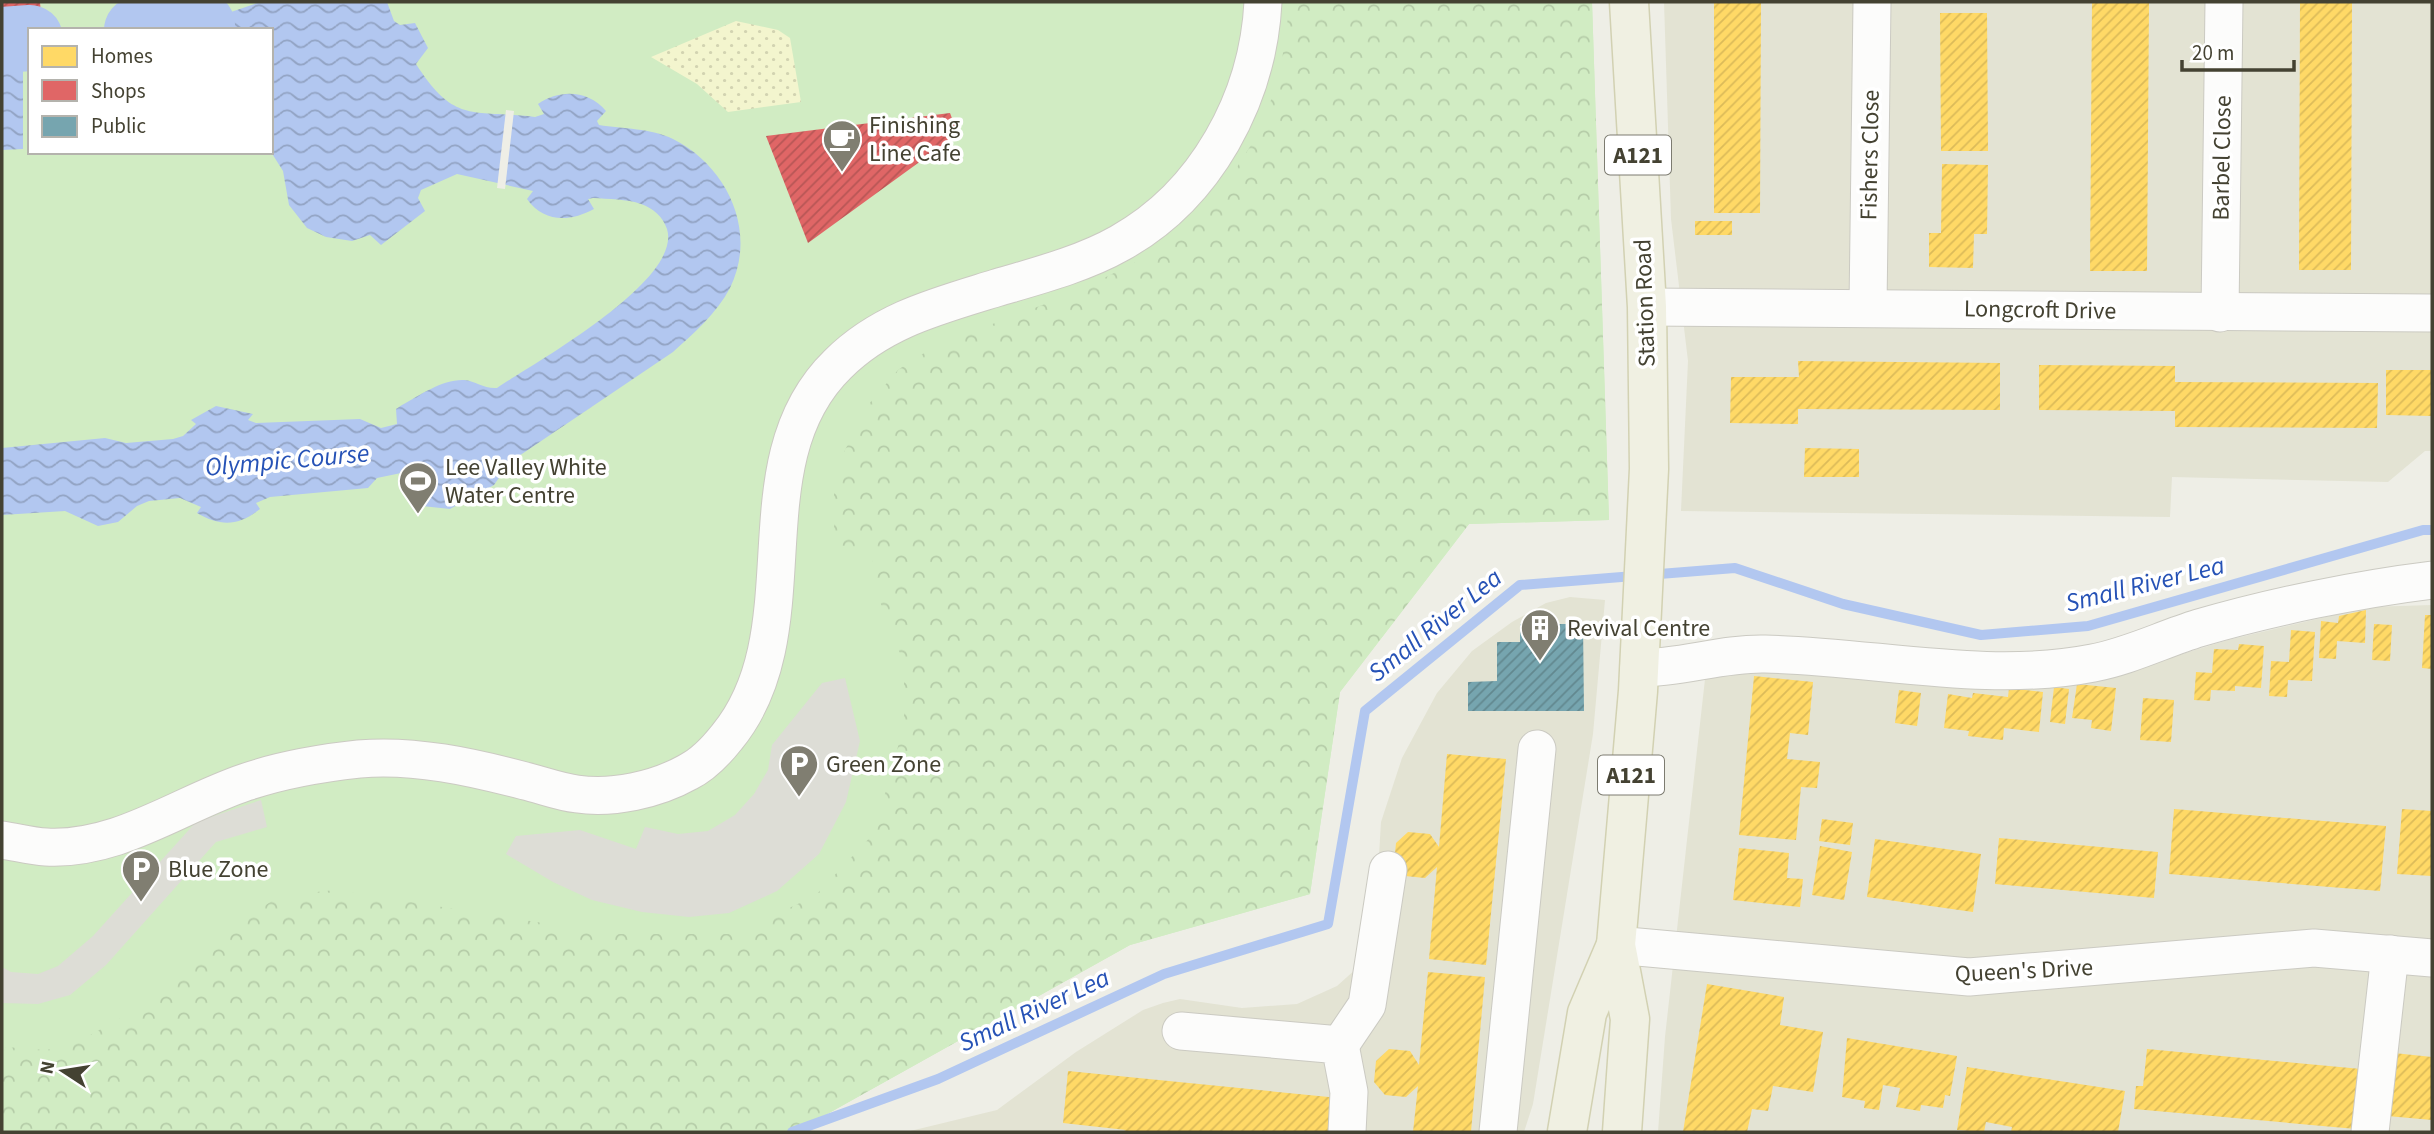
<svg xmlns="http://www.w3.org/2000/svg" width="2434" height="1134" viewBox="0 0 2434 1134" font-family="'Source Sans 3',sans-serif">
	<defs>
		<pattern id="forest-crowns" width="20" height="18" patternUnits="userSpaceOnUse" patternTransform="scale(1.75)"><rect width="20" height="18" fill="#d1ecc3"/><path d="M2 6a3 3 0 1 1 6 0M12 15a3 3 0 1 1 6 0" fill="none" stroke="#b5cca8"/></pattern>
		<pattern id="sand-dots" width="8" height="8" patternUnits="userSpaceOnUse" patternTransform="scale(1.75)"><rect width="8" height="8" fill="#f3f5ce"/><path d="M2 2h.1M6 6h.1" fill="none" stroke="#d2d3b1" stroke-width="1.8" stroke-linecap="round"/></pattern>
		<pattern id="water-waves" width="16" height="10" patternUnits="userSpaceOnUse" patternTransform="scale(1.75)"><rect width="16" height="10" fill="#b2c7f0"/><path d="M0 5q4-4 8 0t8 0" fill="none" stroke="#92a3c3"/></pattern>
		<pattern id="homes-hatch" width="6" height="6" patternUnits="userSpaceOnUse" patternTransform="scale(1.75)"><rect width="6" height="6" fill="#ffd966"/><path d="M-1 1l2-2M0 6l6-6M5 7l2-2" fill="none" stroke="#dcbb59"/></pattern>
		<pattern id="shops-hatch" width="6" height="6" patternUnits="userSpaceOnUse" patternTransform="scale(1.75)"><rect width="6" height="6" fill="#e06666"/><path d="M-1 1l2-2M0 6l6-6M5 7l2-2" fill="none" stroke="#b75655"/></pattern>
		<pattern id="public-hatch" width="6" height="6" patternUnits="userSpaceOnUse" patternTransform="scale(1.75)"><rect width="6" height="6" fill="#76a5af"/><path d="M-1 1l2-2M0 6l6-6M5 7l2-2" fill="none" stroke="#62888f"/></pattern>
	</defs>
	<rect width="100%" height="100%" fill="#eeeee6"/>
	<!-- residential -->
	<g fill="#e3e3d3">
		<path d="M1664,2h768v449h-7l-37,31 -216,-5 -2,40 -489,-6 7,-150 -17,-142z"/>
		<path d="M1570,597l35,3 -12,134 -60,370 -9,28h-618l91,-22 79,-58 67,-42 20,-7 17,-4 62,9 55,-4 40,-18 20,-18 18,-46 6,-100 21,-64 35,-65 35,-42 40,-29 34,-19z"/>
		<path d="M2432,605v527h-774l7,-95 40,-358 27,-9h51l179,18 72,-1 86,-14 108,-33 140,-33z"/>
	</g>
	<!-- green -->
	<path fill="#d1ecc3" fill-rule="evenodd" d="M2,2h1590l17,518 -140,4 -129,168 -30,202 -180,51 -335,187h-793zM30,30h241v122h-241z"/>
	<!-- forest -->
	<path fill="url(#forest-crowns)" d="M1290,2h302l17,518 -140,4 -129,168 -30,202 -180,51 -335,187h-793v-76l4,-9 40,3 26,-5 89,-49 43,-49 75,-51 56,-6 278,44h120l82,-38 59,-63 30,-108v-61l-23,-60 -11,-56 -36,-3v-59l9,-32 25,-49 30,-35 18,-13 45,-21 113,-43 64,-32 48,-31 34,-36 31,-49 28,-63z"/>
	<!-- sand -->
	<path fill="url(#sand-dots)" d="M736,21l42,9 12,8 11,64 -73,10 -31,-28 -46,-27z"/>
	<!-- parking -->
	<g fill="#ddddd6">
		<path d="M845,678l15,63 -14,61 -27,52 -42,37 -48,22 -40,4 -47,-5 -50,-12 -39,-18 -47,-28 10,-18 64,-6 56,19 9,-22 33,7 30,-3 27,-16 19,-21 14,-24 4,-25 50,-62z"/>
		<path d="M261,800l6,27 -51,15 -110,123 -36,30 -32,9 -36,-1v-36l9,5 27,2 20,-8 35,-30 103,-114z"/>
	</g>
	<!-- water -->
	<g fill="url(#water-waves)">
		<path d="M260,2h127l7,19 6,4 15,-2 13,25 -12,16c39,61 56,45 119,53l9,-3 -6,-10c22,-15 50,-14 68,7l-9,10 2,4c24,4 52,3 74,14 54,27 85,92 57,149 -13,25 -37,46 -57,64l-163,110 -16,23 -44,24 -28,-3 -9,-7 -7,-27 -29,6 -9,10 -98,9 -14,6 4,6c-21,17 -39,18 -63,4l4,-6 -21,-9 -31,3 -12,5 -19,16 -20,4 -33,-15 -63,4v-67l103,-10 21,5 47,-4 10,-3 13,-12 -5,-4 25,-14 37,8 -5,6 8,3 104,-4 21,9 16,-4 -1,-15 6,-4c18,-10 41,-26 62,-25 12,1 20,9 33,8 37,-25 186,-107 170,-159 -4,-12 -14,-21 -26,-25 -14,-5 -33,-5 -48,-6l-5,1 6,10c-24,13 -50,14 -67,-10l6,-8 -76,-17 -36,16 -3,8 7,13 -44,34 -11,-10 -18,6 -26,-4 -19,-9 -18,-23 -6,-34 -12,-19v-122h-69v-13l29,-5z"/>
		<path d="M23,63v86l-21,1v-86z"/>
	</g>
	<!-- pier -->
	<path fill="#eeeee6" d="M506,110l8,1 -9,78 -8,-1z"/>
	<!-- homes -->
	<g fill="url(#homes-hatch)">
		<path d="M1714,2h47l-1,211h-46z"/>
		<path d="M2092,2h57l-2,269h-57z"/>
		<path d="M2300,2h52l-1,268h-52z"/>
		<path d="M1940,13h47l1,138h-47z"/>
		<path d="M1942,164l46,1 -1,69h-13l-1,34 -44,-1v-34h12z"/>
		<rect x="1695" y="221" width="37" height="14"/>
		<path d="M1798,361l202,2v47l-202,-1v15l-68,-1 1,-46h68z"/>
		<path d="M2039,365l136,1v16l203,1 -1,45 -202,-1v-16l-136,-1z"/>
		<path d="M2386,370h46v46l-46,-1z"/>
		<path d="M1805,448l54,1v28h-55z"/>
		<path d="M2366,610l-1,33 -28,-2 -1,18 -17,-1 2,-37 17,2 1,-7z"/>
		<path d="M2425,615h7v54l-10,-1z"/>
		<path d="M2374,624l18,1 -2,36 -18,-1z"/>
		<path d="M2291,630l24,2 -3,49 -24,-1 -1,17 -18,-1 2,-35 18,1z"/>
		<path d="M2239,644l25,2 -3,42 -26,-2v5l-24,-1 -1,11 -16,-1 2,-28 16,1 2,-24 24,1z"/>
		<path d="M1754,676l59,6 -5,53 -18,-2 -3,26 33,3 -3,26 -16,-1 -5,53 -57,-5z"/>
		<path d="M2077,684l39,4 -5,43 -20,-3 1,-8 -20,-2z"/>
		<path d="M2054,687l15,2 -4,35 -15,-2z"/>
		<path d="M2009,688l34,4 -4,40 -35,-4 -1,12 -35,-4 1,-5 -25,-3 4,-34 24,4 1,-5 35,4z"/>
		<path d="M1899,690l22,3 -4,33 -22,-3z"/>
		<path d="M2143,698l31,2 -3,42 -31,-2z"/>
		<path d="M1447,754l59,5 -20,206 -57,-6 8,-92 -12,11 -20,-2 -11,-13 2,-20 12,-11 22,2 9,13z"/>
		<path d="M2174,809l212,17 -6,65 -211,-17z"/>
		<path d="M2402,809l30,2v65l-35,-2z"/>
		<path d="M1822,819l31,4 -3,22 -31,-4z"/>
		<path d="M1999,838l159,14 -4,46 -159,-14z"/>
		<path d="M1875,839l106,15 -8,58 -106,-15z"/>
		<path d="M1820,846l32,6 -8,48 -32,-5z"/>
		<path d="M1739,848l50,5 -2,25 16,1 -3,28 -67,-7z"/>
		<path d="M1428,972l57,5 -14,155h-58l5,-46 -12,11 -21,-2 -11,-13 2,-21 13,-12 21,2 9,14z"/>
		<path d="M1707,984l77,13 -4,28 43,7 -10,60 -40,-6 -5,25 -16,-2 -5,23h-64z"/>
		<path d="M1847,1038l110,18 -7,40 -5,-1 -2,13 -22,-3 -1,6 -24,-4 4,-19 -17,-3 -4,25 -15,-2 1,-7 -23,-4z"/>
		<path d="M2147,1049l214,20 -5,60 -222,-20 2,-23h7z"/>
		<path d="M2394,1053l38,4v63l-45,-4z"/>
		<path d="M1967,1067l158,24 -7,41h-107l1,-5 -26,-5 -2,10 -27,-2z"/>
		<path d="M1068,1071l271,27 -3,34h-214l4,-2 -63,-7z"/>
	</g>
	<!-- shops -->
	<g fill="url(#shops-hatch)">
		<path d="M2,2h38l2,27 -40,2z"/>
		<path d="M950,113l8,21 -150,109 -42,-107z"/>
	</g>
	<!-- public -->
	<path fill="url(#public-hatch)" d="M1520,624h63l1,87h-116v-29l29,-1v-39h23z"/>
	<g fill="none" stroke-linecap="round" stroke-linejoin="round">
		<!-- stream -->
		<path stroke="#b2c7f0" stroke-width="10" d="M792,1132l146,-53 226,-105 164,-50 37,-213 155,-126 215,-17 108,36 138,31 107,-9 335,-96h9"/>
		<!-- river -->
		<g stroke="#b2c7f0" stroke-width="66">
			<path d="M137,30l65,-5"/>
			<path d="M2,40l28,-2"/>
		</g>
		<!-- minor casing -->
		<g stroke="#cbcac2" stroke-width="39">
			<g id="minor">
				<path d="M1647,307l785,6"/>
				<path d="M1868,307l4,-305"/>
				<path d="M2220,313l4,-311"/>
				<path d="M1639,668c43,0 83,-15 126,-14 108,2 221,30 328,9 37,-7 70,-24 106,-35 72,-21 159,-39 233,-48"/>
				<path d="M2,840c14,2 29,6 44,7 72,4 134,-43 200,-65 35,-12 76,-19 113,-23 55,-5 113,8 166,22 17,4 35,11 52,13 36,5 79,-4 111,-22 16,-8 28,-21 39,-35 88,-107 9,-274 111,-373 44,-44 100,-58 158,-76 41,-12 87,-24 124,-45 86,-48 138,-144 143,-241"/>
				<path d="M1616,945l353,32 345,-29 118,10"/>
				<path d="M1181,1031l159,14 9,47 -2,40"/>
				<path d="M1340,1045l27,-40 21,-135"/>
				<path d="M1498,1132l39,-383"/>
				<path d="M2370,1132l20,-178"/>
			</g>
		</g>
		<!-- major casing -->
		<g stroke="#d2d1b2" stroke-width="41">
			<g id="major">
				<path d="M1567,1132l20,-119 29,-68"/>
				<path d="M1622,1132l8,-113 -14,-74 22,-254 11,-222 -2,-162 -18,-305"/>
			</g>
		</g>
		<!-- minor -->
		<use href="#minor" stroke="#fcfcfb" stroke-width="37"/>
		<!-- major -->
		<use href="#major" stroke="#f0f0e2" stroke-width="38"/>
	</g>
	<!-- icons -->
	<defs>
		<g id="cafe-pin" transform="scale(2.0125)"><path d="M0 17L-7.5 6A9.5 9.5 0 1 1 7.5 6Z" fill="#807e71" stroke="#fff"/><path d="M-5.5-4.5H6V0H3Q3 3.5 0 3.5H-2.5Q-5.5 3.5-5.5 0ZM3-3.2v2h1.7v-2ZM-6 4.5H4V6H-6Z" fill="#fff"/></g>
		<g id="stadium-pin" transform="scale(2.0125)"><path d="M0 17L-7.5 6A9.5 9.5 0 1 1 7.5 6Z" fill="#807e71" stroke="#fff"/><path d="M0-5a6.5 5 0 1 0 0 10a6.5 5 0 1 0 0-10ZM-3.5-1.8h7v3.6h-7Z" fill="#fff"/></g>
		<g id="building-pin" transform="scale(2.0125)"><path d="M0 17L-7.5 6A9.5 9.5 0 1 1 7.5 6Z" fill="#807e71" stroke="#fff"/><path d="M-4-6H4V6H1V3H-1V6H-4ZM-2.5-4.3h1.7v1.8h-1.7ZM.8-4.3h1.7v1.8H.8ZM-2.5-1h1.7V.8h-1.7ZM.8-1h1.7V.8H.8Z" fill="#fff"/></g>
		<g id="parking-pin" transform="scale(2.0125)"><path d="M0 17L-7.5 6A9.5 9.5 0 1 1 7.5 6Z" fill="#807e71" stroke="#fff"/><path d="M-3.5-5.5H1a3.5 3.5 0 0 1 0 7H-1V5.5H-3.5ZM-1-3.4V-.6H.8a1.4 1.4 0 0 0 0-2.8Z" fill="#fff"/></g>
	</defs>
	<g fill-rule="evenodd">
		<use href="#cafe-pin" x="842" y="139"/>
		<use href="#stadium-pin" x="418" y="481"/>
		<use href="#building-pin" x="1540" y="628"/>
		<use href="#parking-pin" x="799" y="764"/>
		<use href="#parking-pin" x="141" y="869"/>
	</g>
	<g text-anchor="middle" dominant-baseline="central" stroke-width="7" stroke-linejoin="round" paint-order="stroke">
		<!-- shield labels -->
		<g fill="#fff" stroke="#7c7b70" stroke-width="2">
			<rect x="1605" y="135.5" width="66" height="39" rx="5"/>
			<rect x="1598" y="755.5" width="66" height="39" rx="5"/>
		</g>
		<g font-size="23" font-weight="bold" fill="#444232">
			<text x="1638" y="155">A121</text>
			<text x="1631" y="775">A121</text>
		</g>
		<!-- poi labels -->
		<g font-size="24" fill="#444232" stroke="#fff" text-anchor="start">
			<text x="869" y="125">Finishing<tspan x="869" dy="28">Line Cafe</tspan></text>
			<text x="445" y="467">Lee Valley White<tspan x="445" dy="28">Water Centre</tspan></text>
			<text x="1567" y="628">Revival Centre</text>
			<text x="826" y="764">Green Zone</text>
			<text x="168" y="869">Blue Zone</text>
		</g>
		<!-- street labels -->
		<g font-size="24" fill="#444232" stroke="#fff">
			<text transform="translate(1870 155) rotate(-89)">Fishers Close</text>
			<text transform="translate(2222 158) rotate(-89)">Barbel Close</text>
			<text transform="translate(1645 303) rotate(-92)">Station Road</text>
			<text transform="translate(2040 310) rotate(1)">Longcroft Drive</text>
			<text transform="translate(2024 971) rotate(-3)">Queen's Drive</text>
		</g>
		<!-- water labels -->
		<g font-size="26" font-style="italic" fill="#2652b6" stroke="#fff">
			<text transform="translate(287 460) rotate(-5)">Olympic Course</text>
			<text transform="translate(2145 584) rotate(-14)">Small River Lea</text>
			<text transform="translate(1435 625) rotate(-39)">Small River Lea</text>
			<text transform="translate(1034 1010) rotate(-25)">Small River Lea</text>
		</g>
	</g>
	<!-- border -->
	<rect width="2434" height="1134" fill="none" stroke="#444232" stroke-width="7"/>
	<!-- legend -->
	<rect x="28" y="28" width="245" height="126" fill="#ffffff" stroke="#b4b3ad" stroke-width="2"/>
	<rect x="42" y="46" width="35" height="21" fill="#ffd966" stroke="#b4b3ad" stroke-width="2"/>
	<text x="91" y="63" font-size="21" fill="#444232">Homes</text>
	<rect x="42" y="80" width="35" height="21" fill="#e06666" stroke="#b4b3ad" stroke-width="2"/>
	<text x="91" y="98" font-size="21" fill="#444232">Shops</text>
	<rect x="42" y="116" width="35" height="21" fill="#76a5af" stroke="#b4b3ad" stroke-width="2"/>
	<text x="91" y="133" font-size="21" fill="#444232">Public</text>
	<!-- north arrow -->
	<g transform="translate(63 1071) rotate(282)" stroke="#ffffff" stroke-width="5" paint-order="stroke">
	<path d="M0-5L12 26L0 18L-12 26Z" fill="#444232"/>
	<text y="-10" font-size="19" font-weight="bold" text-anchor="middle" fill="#444232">N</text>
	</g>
	<!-- scale -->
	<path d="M2182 60v10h112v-10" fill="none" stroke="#444232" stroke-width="3.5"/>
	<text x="2192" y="60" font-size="21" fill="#444232" stroke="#ffffff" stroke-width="5" paint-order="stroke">20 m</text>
</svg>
